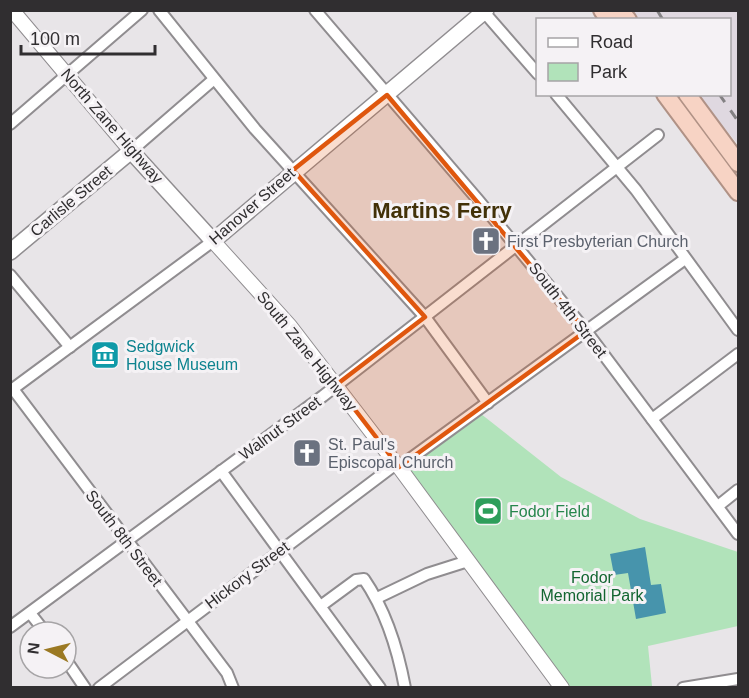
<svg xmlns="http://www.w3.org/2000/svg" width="749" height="698" viewBox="0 0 749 698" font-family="Arial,sans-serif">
	<rect width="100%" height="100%" fill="#e8e5e8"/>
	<!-- built -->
	<path fill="#dfd8e0" d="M626,11h112v133l-42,-49 34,-1v-74l-97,-1z"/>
	<!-- green -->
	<path fill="#b1e3ba" d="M476,410l85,67 79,42 98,33v74l-90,20 4,40 -89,1 -161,-222z"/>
	<!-- water -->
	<path fill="#4794ac" d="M645,547l6,38 10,-1 5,29 -30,6 -8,-46 -14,2 -4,-21z"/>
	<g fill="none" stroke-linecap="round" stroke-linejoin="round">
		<!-- minor casing -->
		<g stroke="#908d90" stroke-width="14">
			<g id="minor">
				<path d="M159,10l96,119 170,188 63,86"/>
				<path d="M315,10l164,191 107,130 152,203"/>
				<path d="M484,12l54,62"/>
				<path d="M556,94l80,96 102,140"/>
				<path d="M10,124l132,-114"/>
				<path d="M131,151l82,-71"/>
				<path d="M10,275l60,72"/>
				<path d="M13,389l214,284 6,15"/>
				<path d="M10,391l203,-150"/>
				<path d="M652,419l86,-65"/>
				<path d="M221,471l159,217"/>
				<path d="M718,506l20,-16"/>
				<path d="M377,598l50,-24 41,-13"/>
				<path d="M322,605l34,-25 8,-1c22,32 34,71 41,109"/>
				<path d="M30,613l15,19"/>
				<path d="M10,627l313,-231 335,-261"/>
				<path d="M66,660l19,28"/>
				<path d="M99,688l297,-224 3,3 286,-208"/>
				<path d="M683,688l55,-9"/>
			</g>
		</g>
		<!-- tertiary casing -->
		<g stroke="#908d90" stroke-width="16">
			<g id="tertiary">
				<path d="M12,10l119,141"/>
				<path d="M213,241l77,85 106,138"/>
				<path d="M399,467l163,221"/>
			</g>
		</g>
		<!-- secondary casing -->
		<g stroke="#908d90" stroke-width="18">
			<path id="secondary" d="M10,252l121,-101 82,90 273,-231"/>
		</g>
		<!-- trunk casing -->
		<g stroke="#b09286" stroke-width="20">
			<g id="trunk">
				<path d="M602,10l7,10"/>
				<path d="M620,10l8,10"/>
				<path d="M665,94l73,98"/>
				<path d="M687,94l51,69"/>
			</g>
		</g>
		<!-- minor -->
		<use href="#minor" stroke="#fff" stroke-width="10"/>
		<!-- tertiary -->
		<use href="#tertiary" stroke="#fff" stroke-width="14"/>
		<!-- secondary -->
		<use href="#secondary" stroke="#fff" stroke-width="15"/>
		<!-- trunk -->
		<use href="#trunk" stroke="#f7d3c4" stroke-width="16"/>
		<!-- rail -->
		<g stroke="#838183" stroke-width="3" stroke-dasharray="10 10" stroke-linecap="butt">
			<path d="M657,10l6,10"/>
			<path d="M719,94l19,27"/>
		</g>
	</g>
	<!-- marked area -->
	<path fill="#df570e" fill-opacity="0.2" stroke="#df570e" stroke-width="4.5" stroke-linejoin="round" d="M387,95l199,236 -187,136 -63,-82 89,-68 -132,-147z"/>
	<!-- icons -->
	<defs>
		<g id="church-square" transform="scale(1.5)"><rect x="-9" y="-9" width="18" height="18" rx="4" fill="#6b7280" stroke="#f5f2f5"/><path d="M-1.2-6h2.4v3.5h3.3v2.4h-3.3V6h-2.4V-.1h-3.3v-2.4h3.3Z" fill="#fff"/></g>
		<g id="museum-square" transform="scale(1.5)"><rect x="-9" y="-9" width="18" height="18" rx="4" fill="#0f9aa8" stroke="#f5f2f5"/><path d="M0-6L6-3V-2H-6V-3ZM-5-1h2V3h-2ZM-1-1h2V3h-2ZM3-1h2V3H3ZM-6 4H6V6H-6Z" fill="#fff"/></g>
		<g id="stadium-square" transform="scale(1.5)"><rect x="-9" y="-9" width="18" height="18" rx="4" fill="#2e9e5b" stroke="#f5f2f5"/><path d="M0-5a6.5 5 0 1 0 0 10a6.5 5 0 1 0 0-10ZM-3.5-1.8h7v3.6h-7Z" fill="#fff"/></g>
	</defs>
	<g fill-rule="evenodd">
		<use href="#church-square" x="486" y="241"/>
		<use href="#museum-square" x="105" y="355"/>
		<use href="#church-square" x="307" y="453"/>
		<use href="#stadium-square" x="488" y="511"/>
	</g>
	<g text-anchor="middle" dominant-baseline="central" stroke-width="6" stroke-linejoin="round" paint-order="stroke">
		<!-- street labels -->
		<g font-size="16" fill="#302e30" stroke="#f5f2f5">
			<text transform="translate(112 126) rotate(49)">North Zane Highway</text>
			<text transform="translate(71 201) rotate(-40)">Carlisle Street</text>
			<text transform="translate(252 206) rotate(-41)">Hanover Street</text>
			<text transform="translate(568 310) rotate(52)">South 4th Street</text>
			<text transform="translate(307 351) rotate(51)">South Zane Highway</text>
			<text transform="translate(280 428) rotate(-36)">Walnut Street</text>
			<text transform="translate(124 538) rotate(53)">South 8th Street</text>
			<text transform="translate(247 575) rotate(-37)">Hickory Street</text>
		</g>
		<!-- worship labels -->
		<g font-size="16" fill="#5b616d" stroke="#f5f2f5" text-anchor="start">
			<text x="507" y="241">First Presbyterian Church</text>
			<text x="328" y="444">St. Paul's<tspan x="328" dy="18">Episcopal Church</tspan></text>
		</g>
		<!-- culture labels -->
		<g font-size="16" fill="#0d838f" stroke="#f5f2f5" text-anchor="start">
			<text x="126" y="346">Sedgwick<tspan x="126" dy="18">House Museum</tspan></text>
		</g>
		<!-- leisure labels -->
		<g font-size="16" fill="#27864d" stroke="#f5f2f5" text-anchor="start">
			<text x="509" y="511">Fodor Field</text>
		</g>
		<!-- park labels -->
		<g font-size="16" fill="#126530" stroke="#f5f2f5">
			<text x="592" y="577">Fodor<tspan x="592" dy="18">Memorial Park</tspan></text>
		</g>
		<!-- district labels -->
		<g font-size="22" font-weight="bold" fill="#423108" stroke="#f5f2f5">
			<text x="442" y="210">Martins Ferry</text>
		</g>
	</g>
	<!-- border -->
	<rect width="749" height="698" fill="none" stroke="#302e30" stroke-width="24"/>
	<!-- legend -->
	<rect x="536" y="18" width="195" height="78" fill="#f5f2f5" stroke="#a6a4a6" stroke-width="1.5"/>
	<rect x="548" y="38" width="30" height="9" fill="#ffffff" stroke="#a6a4a6" stroke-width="1.5"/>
	<text x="590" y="48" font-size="18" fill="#302e30">Road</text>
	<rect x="548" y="63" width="30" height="18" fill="#b1e3ba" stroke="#a6a4a6" stroke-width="1.5"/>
	<text x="590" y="78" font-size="18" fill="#302e30">Park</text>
	<!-- north arrow -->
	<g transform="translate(48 650) rotate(277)"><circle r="28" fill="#f5f2f5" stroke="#a6a4a6" stroke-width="1.5"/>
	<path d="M0-4.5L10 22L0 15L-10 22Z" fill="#9b7923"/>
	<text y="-9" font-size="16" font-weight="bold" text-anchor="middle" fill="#302e30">N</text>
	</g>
	<!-- scale -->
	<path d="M21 45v9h134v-9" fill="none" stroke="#302e30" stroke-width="3"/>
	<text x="30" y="45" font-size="18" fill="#302e30" stroke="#f5f2f5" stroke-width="4.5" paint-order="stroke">100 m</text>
</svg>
